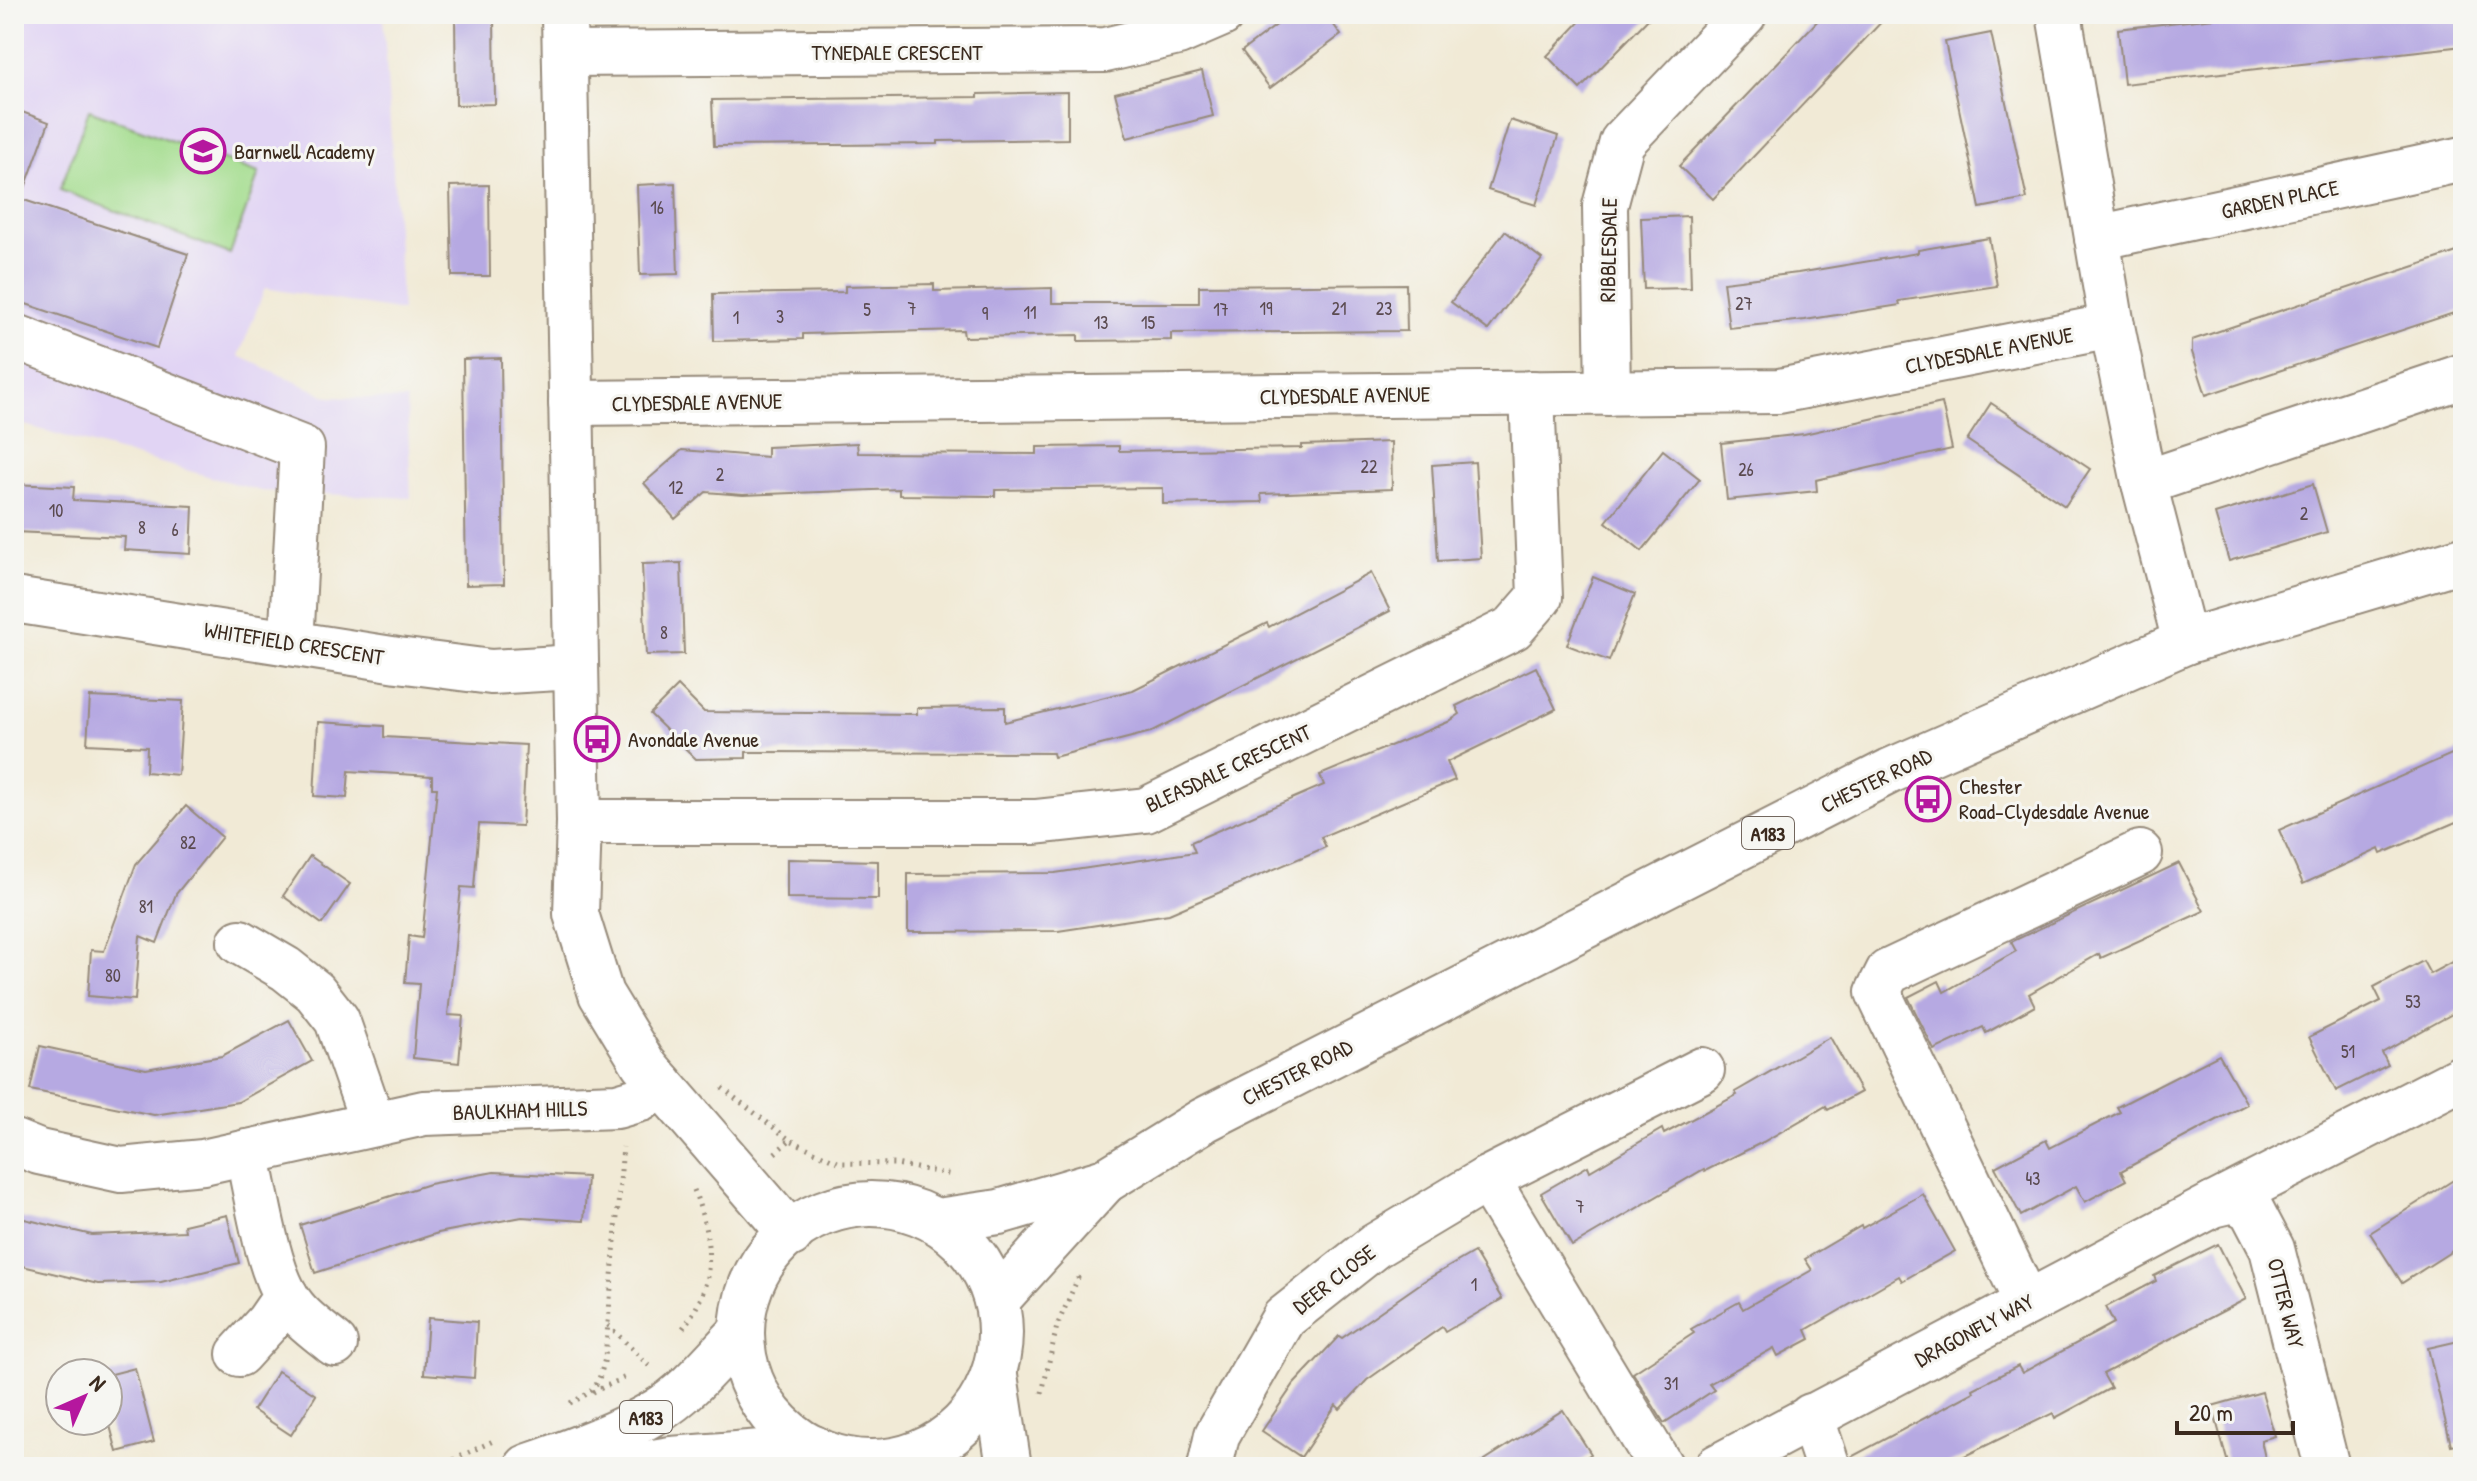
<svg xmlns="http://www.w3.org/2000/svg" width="2477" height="1481" viewBox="0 0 2477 1481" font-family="'Patrick Hand',sans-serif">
	<rect width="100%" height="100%" fill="#f6f6f2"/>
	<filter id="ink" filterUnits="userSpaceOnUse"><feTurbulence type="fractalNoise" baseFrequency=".0125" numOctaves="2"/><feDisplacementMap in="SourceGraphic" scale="16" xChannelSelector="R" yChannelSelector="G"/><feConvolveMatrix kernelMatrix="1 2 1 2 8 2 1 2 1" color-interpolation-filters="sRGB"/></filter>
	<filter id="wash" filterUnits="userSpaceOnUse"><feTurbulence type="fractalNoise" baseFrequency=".006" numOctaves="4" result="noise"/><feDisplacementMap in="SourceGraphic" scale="32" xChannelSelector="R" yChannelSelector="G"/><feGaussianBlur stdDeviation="1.8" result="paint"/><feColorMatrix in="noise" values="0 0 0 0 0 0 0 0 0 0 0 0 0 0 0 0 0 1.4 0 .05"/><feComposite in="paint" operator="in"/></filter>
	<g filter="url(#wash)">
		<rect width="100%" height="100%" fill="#f1ead6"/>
		<!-- built -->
		<path fill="#e1d4f4" d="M14,14h369l19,297 -137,-23 -26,68 90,41 78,3 4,98 -150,-7 -247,-69z"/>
		<!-- green -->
		<path fill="#a4dd8f" stroke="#708456" stroke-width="2" d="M89,110l170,63 -29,81 -170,-64z"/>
		<g id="blocks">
			<!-- building -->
			<g fill="#b6a9e2">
				<path d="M455,14h39l1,90 -39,1z"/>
				<path d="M1291,14h35l15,21 -71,53 -28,-37z"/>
				<path d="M1587,14h66l-73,75 -33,-33z"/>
				<path d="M1824,14h65l-176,185 -34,-33z"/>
				<path d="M2249,14h214v32l-339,38 -6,-55z"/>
				<path d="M1991,33l36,166 -47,9 -35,-166z"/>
				<path d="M1202,71l11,45 -86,22 -12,-45z"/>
				<path d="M1068,92v47l-130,2v3l-224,2 -2,-46 266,-3v-3z"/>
				<path d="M14,109l35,13 -28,77 167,55 -31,94 -143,-48z"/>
				<path d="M1510,120l48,16 -22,69 -48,-15z"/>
				<path d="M675,183l3,91 -38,1 -3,-90z"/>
				<path d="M489,185l1,91h-38l-2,-90z"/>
				<path d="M1689,216l2,72 -47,1 -3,-71z"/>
				<path d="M1505,231l37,28 -54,71 -37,-28z"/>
				<path d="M1989,238l8,48 -98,15 1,4 -95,15 -76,8 -6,-46 75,-9 120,-20v-3z"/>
				<path d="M2463,250v60l-257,85 -14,-43v-12z"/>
				<path d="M934,284v7l118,-3v15h147v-17l207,-2 1,47 -236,2v7l-93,1v-6l-114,2 -1,-7 -160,4v5l-89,2 -1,-47 132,-2v-6z"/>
				<path d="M501,358l3,226 -38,1 -3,-226z"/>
				<path d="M1942,403l10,46 -136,31 1,11 -90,9 -6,-57 83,-9z"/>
				<path d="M1991,403l99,66 -25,37 -98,-66z"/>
				<path d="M1391,442l1,47 -131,5 1,8 -99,2v-16l-168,2v6l-96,-1v-6l-156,6 -37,-3 -31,27 -31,-36 38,-33 85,7v-10l90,-4 1,10 179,1v-7l82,-1v5l183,-3v-3z"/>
				<path d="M1663,450l37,29 -58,72 -36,-29z"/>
				<path d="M1475,462l6,96 -43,3 -6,-96z"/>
				<path d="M14,484l60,3 -1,13 120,6 -2,48 -67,-4 1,-13 -111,-5z"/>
				<path d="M2313,484l14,48 -98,29 -14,-47z"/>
				<path d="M681,563l3,91 -38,1 -4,-91z"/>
				<path d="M1371,573l19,38 -239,121 -97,25 -1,-4 -307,-1v6l-50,1 -46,-45 28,-28 26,26 213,2v-6l88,-1v15l128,-32 134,-67 2,4z"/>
				<path d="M1593,577l42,17 -26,67 -42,-16z"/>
				<path d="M1536,667l20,42 -109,53 8,18 -134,57 5,10 -157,67 -111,17 -150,1v-58l147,-1 140,-21 -4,-10 133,-57 -4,-10 128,-53 12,-8 -4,-8z"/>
				<path d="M90,697l93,4 -5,74 -32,-3 1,-25 -60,-3z"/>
				<path d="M318,722l66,4v11l142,8 -4,81 -43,-2 -5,64 -13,-1 -13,128 15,1 -4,47 -46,-5 6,-74 -14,-1 4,-47 13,2 15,-150h-5v-12l-83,-5 -2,27 -33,-2z"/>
				<path d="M2463,749v70l-82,35 -2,-5 -76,35 -24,-54z"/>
				<path d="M186,806l36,31 -46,57 -19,49 -17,-7 -5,64 -47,-4 3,-46 13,1 32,-87z"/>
				<path d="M310,856l40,28 -28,40 -39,-28z"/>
				<path d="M787,859l91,2v38l-91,-1z"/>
				<path d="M2179,863l25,48 -103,47 -2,-4 -70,40 6,12 -49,27 -3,-6 -49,23 -26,-53 31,-16 5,11 72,-41 -5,-9z"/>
				<path d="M2463,956v52l-81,45 6,12 -52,26 -27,-54 72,-36 -7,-14 49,-26 7,13z"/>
				<path d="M289,1020l23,41 -74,41 -84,13 -124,-25 10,-44 106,23 76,-13z"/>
				<path d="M1830,1037l31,55 -33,18 -2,-4 -63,36 -58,29 -1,-2 -132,77 -31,-53 47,-27 2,5 72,-42 2,5 73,-39 -2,-3z"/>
				<path d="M2219,1055l28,49 -126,67 5,9 -41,22 -9,-16 -55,30 -26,-49 51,-27 4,8 70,-36 -3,-5z"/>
				<path d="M494,1172l93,5 -3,44 -62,-4 -84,16 -123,40 -15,-48 129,-41z"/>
				<path d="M2463,1174v70l-61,39 -32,-50z"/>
				<path d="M1923,1194l32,57 -53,30 -3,-5 -93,54 4,9 -32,17 -4,-8 -65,36 5,6 -50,33 -31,-50 61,-40 -3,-4 48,-27 4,7 69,-39 -7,-11 56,-33 1,2z"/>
				<path d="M227,1215l12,48 -78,19 -63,2 -84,-20v-21l6,-25 72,17 93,-4 -1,-6z"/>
				<path d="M2218,1244l28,55 -143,75 8,14 -56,30 -2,-5 -111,54h-90l-1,-10 123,-65 -1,-3 45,-23 4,7 92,-50 -8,-16 50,-26 -2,-5z"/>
				<path d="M1474,1252l28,47 -57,33 -3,-5 -75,53 -27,29 -4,-4 -35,52 -39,-26 32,-47 45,-48 3,2 82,-57z"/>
				<path d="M428,1318l49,4 -3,56 -50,-4z"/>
				<path d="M2463,1340v103l-12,2 -23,-97z"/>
				<path d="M135,1368l19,74 -37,10 -9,-34v-43z"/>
				<path d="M278,1371l38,24 -25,40 -38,-25z"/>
				<path d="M2262,1392l13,44 -14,4 6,27h-38l-17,-61z"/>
				<path d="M1563,1410l28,44 -19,13h-98z"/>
			</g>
		</g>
	</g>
	<g filter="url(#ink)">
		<use href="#blocks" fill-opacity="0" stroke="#968a7a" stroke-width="2"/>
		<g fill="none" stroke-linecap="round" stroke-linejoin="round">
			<!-- minor casing -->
			<g stroke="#968a7a" stroke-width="48">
				<g id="minor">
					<path d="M564,14l15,808 -3,92 25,80 42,69 148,171"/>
					<path d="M2059,14l53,312 32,157 41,159"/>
					<path d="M565,54l540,-4 73,-17 44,-19"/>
					<path d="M2097,238l366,-79"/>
					<path d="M14,336l288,112 -11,195"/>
					<path d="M1608,393l-3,-187 17,-64 122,-128"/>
					<path d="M571,403l1208,-12 333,-65"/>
					<path d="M2144,483l319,-107"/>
					<path d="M14,600l384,60 93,12 85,-5"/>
					<path d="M579,822h456l111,-12 367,-182 27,-31 -8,-204"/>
					<path d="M240,942l46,27 29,23 22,28 36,104"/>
					<path d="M14,1142l25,10 82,18 82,-8 221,-49 193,-7 24,-7 20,-15"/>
					<path d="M247,1152c9,39 19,111 39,144 11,20 32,34 49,48"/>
					<path d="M1487,1179l174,288"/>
					<path d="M2213,1205l250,-128"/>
					<path d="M2027,1303l-149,-311 10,-20 252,-119"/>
					<path d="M239,1354l29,-32 18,-26"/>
					<path d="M995,1375l14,92"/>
					<path d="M1811,1416l17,51"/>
					<path d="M888,1461l7,6"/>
					<path d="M1210,1467l7,-32 67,-117 91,-72 112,-67 215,-109"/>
					<path d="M1717,1467l496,-262 21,-5 17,9 21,40 55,218"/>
				</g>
			</g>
			<!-- major casing -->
			<g stroke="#968a7a" stroke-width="48">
				<g id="major">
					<circle cx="871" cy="1333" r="129"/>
					<path d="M937,1221l62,-9 106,-31 99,-61 686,-349 295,-129 278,-83"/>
					<path d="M997,1300l108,-119"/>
					<path d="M527,1467c44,-16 90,-32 130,-56 32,-19 58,-53 85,-80"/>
					<path d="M624,1467l47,-8 143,-11"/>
				</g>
			</g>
			<!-- path -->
			<g stroke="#968a7a" stroke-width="5" stroke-dasharray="2 6" stroke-linecap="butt">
				<path d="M722,1088l68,52 50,23 56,1 56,11"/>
				<path d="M775,1153l15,-13"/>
				<path d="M608,1325l41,41"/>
				<path d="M683,1328c36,-47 29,-88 10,-141"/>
				<path d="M593,1392l35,-16"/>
				<path d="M1042,1393l15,-67 21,-48 -3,-3"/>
				<path d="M570,1403c26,-12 28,-17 35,-45l18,-211"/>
				<path d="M451,1467l2,-7 40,-19"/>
			</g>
			<!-- minor -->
			<use href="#minor" stroke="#fff" stroke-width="44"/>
			<!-- major -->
			<use href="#major" stroke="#fff" stroke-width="44"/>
		</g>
	</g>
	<!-- icons -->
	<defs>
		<g id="school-ring" transform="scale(2.3)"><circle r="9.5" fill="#f6f6f2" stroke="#b5179e" stroke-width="1.5"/><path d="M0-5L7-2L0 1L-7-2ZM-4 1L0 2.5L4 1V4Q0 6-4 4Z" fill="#b5179e"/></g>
		<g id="bus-ring" transform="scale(2.3)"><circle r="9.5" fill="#f6f6f2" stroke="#b5179e" stroke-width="1.5"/><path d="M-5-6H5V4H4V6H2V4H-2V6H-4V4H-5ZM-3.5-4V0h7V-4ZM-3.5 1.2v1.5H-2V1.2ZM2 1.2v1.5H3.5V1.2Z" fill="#b5179e"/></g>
	</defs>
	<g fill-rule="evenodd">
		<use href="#school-ring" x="203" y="151"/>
		<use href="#bus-ring" x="597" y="739"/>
		<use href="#bus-ring" x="1928" y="799"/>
	</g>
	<g text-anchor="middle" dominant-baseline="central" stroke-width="6" stroke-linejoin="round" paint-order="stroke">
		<!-- number labels -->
		<g font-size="18" fill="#5a4a4f">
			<text x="657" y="207">16</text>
			<text x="1744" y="303">27</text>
			<text x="912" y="308">7</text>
			<text x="1266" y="308">19</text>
			<text x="1339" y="308">21</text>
			<text x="1384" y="308">23</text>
			<text x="867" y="309">5</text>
			<text x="1221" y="309">17</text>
			<text x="1030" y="312">11</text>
			<text x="985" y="313">9</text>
			<text x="780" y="316">3</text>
			<text x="736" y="317">1</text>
			<text x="1101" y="322">13</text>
			<text x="1148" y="322">15</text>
			<text x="1369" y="466">22</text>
			<text x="1746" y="469">26</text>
			<text x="720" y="474">2</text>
			<text x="676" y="487">12</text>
			<text x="56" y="510">10</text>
			<text x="2304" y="513">2</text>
			<text x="142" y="527">8</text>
			<text x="175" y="529">6</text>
			<text x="664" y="632">8</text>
			<text x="188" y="842">82</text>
			<text x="146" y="906">81</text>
			<text x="113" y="975">80</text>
			<text x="2413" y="1001">53</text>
			<text x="2348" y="1051">51</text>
			<text x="2033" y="1178">43</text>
			<text x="1580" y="1206">7</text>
			<text x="1474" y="1284">1</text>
			<text x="1671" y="1383">31</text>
		</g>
		<!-- shield labels -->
		<g fill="#f6f6f2" stroke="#73675e" stroke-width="2">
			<rect x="1742" y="817" width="52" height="32" rx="6"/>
			<rect x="620" y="1401" width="52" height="32" rx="6"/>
		</g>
		<g font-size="20" font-weight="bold" fill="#3b2a1e">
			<text x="1768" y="833">A183</text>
			<text x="646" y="1417">A183</text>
		</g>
		<!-- street labels -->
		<g font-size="22" fill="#3b2a1e" stroke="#f6f6f2">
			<text x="897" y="52">TYNEDALE CRESCENT</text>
			<text transform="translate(2280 199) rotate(-12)">GARDEN PLACE</text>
			<text transform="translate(1608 250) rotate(-89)">RIBBLESDALE</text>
			<text transform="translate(1989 350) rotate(-11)">CLYDESDALE AVENUE</text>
			<text transform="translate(1345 395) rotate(-1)">CLYDESDALE AVENUE</text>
			<text transform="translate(697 402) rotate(-1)">CLYDESDALE AVENUE</text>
			<text transform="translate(294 643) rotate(9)">WHITEFIELD CRESCENT</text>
			<text transform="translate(1228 768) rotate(-25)">BLEASDALE CRESCENT</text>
			<text transform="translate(1876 780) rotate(-26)">CHESTER ROAD</text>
			<text transform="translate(1297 1072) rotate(-27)">CHESTER ROAD</text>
			<text transform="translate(520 1110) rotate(-2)">BAULKHAM HILLS</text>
			<text transform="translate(1334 1279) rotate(-38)">DEER CLOSE</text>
			<text transform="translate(2286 1303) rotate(76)">OTTER WAY</text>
			<text transform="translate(1974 1330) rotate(-28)">DRAGONFLY WAY</text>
		</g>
		<!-- poi labels -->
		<g font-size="22" fill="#3b2a1e" stroke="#f6f6f2" text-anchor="start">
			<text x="234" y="151">Barnwell Academy</text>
			<text x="628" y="739">Avondale Avenue</text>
			<text x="1959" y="786">Chester<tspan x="1959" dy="25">Road-Clydesdale Avenue</tspan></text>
		</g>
	</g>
	<!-- margin -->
	<rect width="2477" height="1481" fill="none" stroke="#f6f6f2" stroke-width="48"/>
	<!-- north arrow -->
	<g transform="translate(84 1397) rotate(45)"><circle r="38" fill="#f6f6f2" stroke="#aba49d" stroke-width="2"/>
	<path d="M0-6L14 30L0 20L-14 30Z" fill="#b5179e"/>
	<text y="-12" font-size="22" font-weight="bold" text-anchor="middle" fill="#3b2a1e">N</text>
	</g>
	<!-- scale -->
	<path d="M2177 1421v12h116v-12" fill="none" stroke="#3b2a1e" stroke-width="4"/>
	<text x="2189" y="1421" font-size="24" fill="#3b2a1e" stroke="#f6f6f2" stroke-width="6" paint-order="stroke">20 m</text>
</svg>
